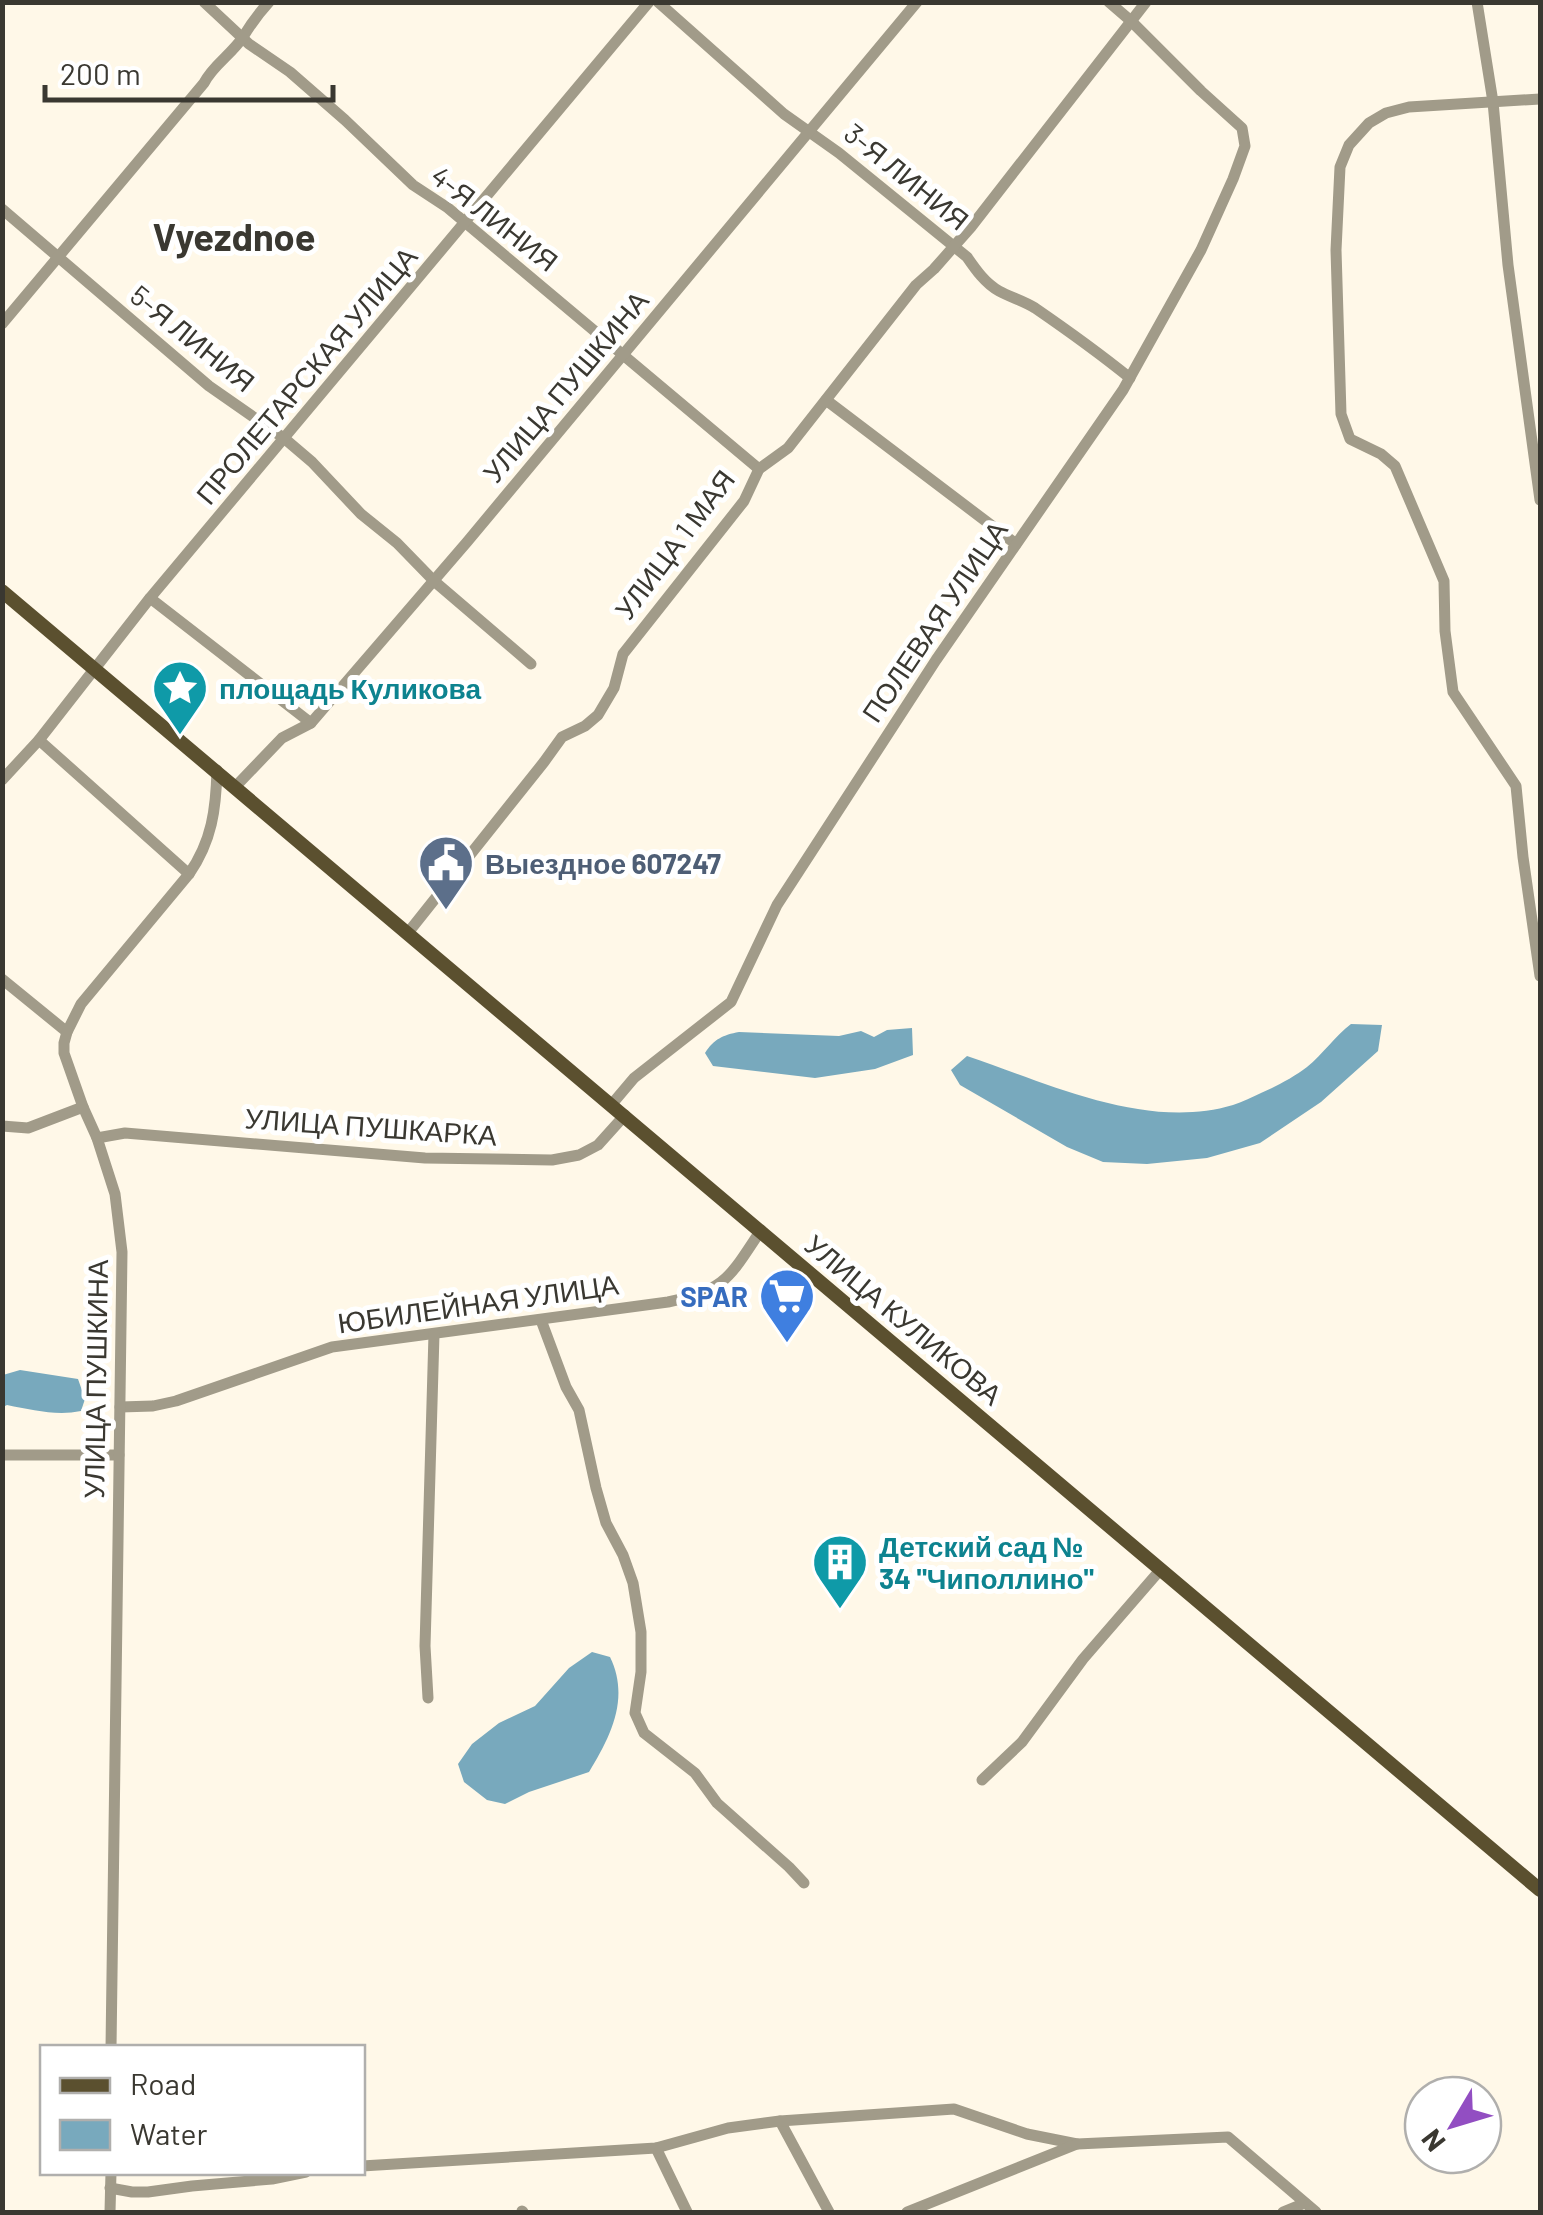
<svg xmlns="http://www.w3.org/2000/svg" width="1543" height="2215" viewBox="0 0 1543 2215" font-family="Barlow,sans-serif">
	<rect width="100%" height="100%" fill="#fff8e8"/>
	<!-- water -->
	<g fill="#78a9bd">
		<path d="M1351,1024l31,1 -4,26 -57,51 -61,41 -53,15 -60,6 -44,-2 -36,-15 -107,-62 -9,-15 16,-14c81,27 179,75 266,49 9,-3 19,-8 28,-12 16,-7 33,-16 46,-26 16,-13 28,-31 44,-43z"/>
		<path d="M912,1028l1,27 -38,14 -60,9 -102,-12 -8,-13c9,-14 18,-18 34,-21l100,4 22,-5 13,6 13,-7z"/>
		<path d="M20,1370l58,9 7,20 -4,12c-24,5 -49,-1 -74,-6l-4,2v-32z"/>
		<path d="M592,1652l18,5c20,41 1,79 -21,115l-60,20 -24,12 -18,-4 -23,-18 -6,-18 14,-20 27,-21 36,-17 34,-38z"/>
	</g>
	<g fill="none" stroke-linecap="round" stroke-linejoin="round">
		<!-- minor -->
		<g stroke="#a19b89" stroke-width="11">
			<path d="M204,2l45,42 41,28 55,48 68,65 35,23 311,261"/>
			<path d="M658,2l126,112 55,39 128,104c9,13 18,26 32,34 11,6 25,10 36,17 32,22 64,45 95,70"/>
			<path d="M1477,2l16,100 15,163 32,235"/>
			<path d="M1540,99l-131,8 -23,6 -17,10 -20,22 -9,22 -4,83 5,164 9,25 31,15 14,12 49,115 1,50 8,61 63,94 7,71 17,119"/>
			<path d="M2,209l207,177 76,53 27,23 49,52 36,29 37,38 97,83"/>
			<path d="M2,324l202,-241c9,-18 28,-29 39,-46 9,-15 14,-22 26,-35"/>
			<path d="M826,400l190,144"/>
			<path d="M150,598l161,125"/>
			<path d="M39,740l150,134"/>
			<path d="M2,780l37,-40 111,-142 499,-596"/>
			<path d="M236,786l46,-48 29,-15 156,-181 450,-540"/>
			<path d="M407,934l137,-172 18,-25 23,-11 13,-11 16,-27 9,-34 121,-153 15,-32 29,-21 128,-163 18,-16 37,-42 175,-225"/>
			<path d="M2,979l65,53"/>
			<path d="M612,1104l22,-26 97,-76 46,-97 159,-245 187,-270 78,-140 32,-71 12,-33 -3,-18 -41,-37 -70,-70 -22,-19"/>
			<path d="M2,1126l26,2 55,-21"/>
			<path d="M97,1138l28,-5 300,25 127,2 27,-5 19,-10 27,-30"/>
			<path d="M541,1320l25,67 13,23 17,78 10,35 17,32 10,28 8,49v40l-6,41 9,20 51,40 22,30 72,64 15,16"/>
			<path d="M120,1407l33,-1 23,-5 156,-54 336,-45c58,-12 61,-24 93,-72"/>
			<path d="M2,1455h117"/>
			<path d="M428,1698l-3,-52 9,-312"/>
			<path d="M982,1780l40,-38 61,-83 78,-90"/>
			<path d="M111,2048l11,-796 -7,-58 -18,-56 -14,-31 -19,-54v-10l3,-11 14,-28 108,-130c23,-33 27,-65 28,-104"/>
			<path d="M780,2121l49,91"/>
			<path d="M656,2148l31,64"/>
			<path d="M362,2166l294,-18 72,-20 52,-7 174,-12 73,25 50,10"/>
			<path d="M110,2188l22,4h16l44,-6 80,-7 34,-7"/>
			<path d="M522,2211l1,1"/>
			<path d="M110,2212l1,-40"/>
			<path d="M907,2212l170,-68 151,-7 88,75"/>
			<path d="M1283,2212l22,-9"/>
		</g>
		<!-- major -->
		<path stroke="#5b502f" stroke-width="14" d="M2,591l1538,1299"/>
	</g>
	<!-- icons -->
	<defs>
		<g id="sight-pin" transform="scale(2.875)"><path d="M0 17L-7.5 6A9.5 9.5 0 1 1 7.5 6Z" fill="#0f9aa8" stroke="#fff"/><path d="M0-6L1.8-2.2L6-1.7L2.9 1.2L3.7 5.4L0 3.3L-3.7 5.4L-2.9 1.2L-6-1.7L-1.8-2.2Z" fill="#fff"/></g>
		<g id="civic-pin" transform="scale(2.875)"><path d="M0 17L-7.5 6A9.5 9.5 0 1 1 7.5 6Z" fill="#5c6f8a" stroke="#fff"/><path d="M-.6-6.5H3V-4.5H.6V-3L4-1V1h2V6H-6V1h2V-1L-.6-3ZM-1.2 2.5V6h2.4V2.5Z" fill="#fff"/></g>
		<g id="supermarket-pin" transform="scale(2.875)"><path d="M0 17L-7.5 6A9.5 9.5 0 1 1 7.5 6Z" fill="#3f7fe0" stroke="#fff"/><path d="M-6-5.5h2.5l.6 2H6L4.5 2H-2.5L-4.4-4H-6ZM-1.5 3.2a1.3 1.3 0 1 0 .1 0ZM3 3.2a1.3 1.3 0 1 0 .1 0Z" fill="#fff"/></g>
		<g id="building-pin" transform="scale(2.875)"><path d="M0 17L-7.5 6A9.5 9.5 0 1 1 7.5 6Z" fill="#0f9aa8" stroke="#fff"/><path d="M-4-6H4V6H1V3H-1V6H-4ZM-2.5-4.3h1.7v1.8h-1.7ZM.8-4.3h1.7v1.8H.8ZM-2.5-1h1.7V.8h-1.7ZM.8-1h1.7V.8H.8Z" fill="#fff"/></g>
	</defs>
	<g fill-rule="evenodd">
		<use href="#sight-pin" x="180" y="688"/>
		<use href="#civic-pin" x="446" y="863"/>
		<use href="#supermarket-pin" x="787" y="1296"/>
		<use href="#building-pin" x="840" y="1562"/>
	</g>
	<g text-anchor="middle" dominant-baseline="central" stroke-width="10" stroke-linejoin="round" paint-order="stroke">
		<!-- street labels -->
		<g font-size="28" fill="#3a3831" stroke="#fff">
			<text transform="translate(907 176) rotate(39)">3-Я ЛИНИЯ</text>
			<text transform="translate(495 218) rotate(38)">4-Я ЛИНИЯ</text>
			<text transform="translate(193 338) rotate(39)">5-Я ЛИНИЯ</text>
			<text transform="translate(306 375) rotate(-50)">ПРОЛЕТАРСКАЯ УЛИЦА</text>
			<text transform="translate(565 386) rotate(-50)">УЛИЦА ПУШКИНА</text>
			<text transform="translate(674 544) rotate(-53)">УЛИЦА 1 МАЯ</text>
			<text transform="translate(934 621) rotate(-56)">ПОЛЕВАЯ УЛИЦА</text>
			<text transform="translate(371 1126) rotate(4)">УЛИЦА ПУШКАРКА</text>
			<text transform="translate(478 1303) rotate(-8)">ЮБИЛЕЙНАЯ УЛИЦА</text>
			<text transform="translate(904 1319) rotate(40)">УЛИЦА КУЛИКОВА</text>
			<text transform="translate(95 1379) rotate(-89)">УЛИЦА ПУШКИНА</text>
		</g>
		<!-- culture labels -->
		<g font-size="28" font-weight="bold" fill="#0d838f" stroke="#fff" text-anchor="start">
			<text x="219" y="688">площадь Куликова</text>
			<text x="879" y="1546">Детский сад №<tspan x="879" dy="32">34 "Чиполлино"</tspan></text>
		</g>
		<!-- service labels -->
		<g font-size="28" font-weight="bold" fill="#4e5e75" stroke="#fff" text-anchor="start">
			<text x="485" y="863">Выездное 607247</text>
		</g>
		<!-- shop labels -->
		<g font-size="28" font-weight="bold" fill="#366cbe" stroke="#fff" text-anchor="end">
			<text x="748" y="1296">SPAR</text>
		</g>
		<!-- district labels -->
		<g font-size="38" font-weight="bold" fill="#3a3831" stroke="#fff">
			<text x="234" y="236">Vyezdnoe</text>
		</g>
	</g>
	<!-- border -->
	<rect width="1543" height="2215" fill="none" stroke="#3a3831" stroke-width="10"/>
	<!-- legend -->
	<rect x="40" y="2045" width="325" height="130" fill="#ffffff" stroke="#b0afad" stroke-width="2.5"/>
	<rect x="60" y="2078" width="50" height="15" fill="#5b502f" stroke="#b0afad" stroke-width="2.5"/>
	<text x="130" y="2095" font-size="30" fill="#3a3831">Road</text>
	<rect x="60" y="2120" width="50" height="30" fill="#78a9bd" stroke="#b0afad" stroke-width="2.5"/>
	<text x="130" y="2145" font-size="30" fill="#3a3831">Water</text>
	<!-- north arrow -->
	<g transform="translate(1453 2125) rotate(232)"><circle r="48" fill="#ffffff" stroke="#b0afad" stroke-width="2.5"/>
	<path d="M0-8L18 38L0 25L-18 38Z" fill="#924ec2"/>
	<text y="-15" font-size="28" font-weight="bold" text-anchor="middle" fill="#3a3831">N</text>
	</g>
	<!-- scale -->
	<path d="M45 85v15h288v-15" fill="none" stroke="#3a3831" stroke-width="5"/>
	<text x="60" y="85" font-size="30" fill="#3a3831" stroke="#ffffff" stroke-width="8" paint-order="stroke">200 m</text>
</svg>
